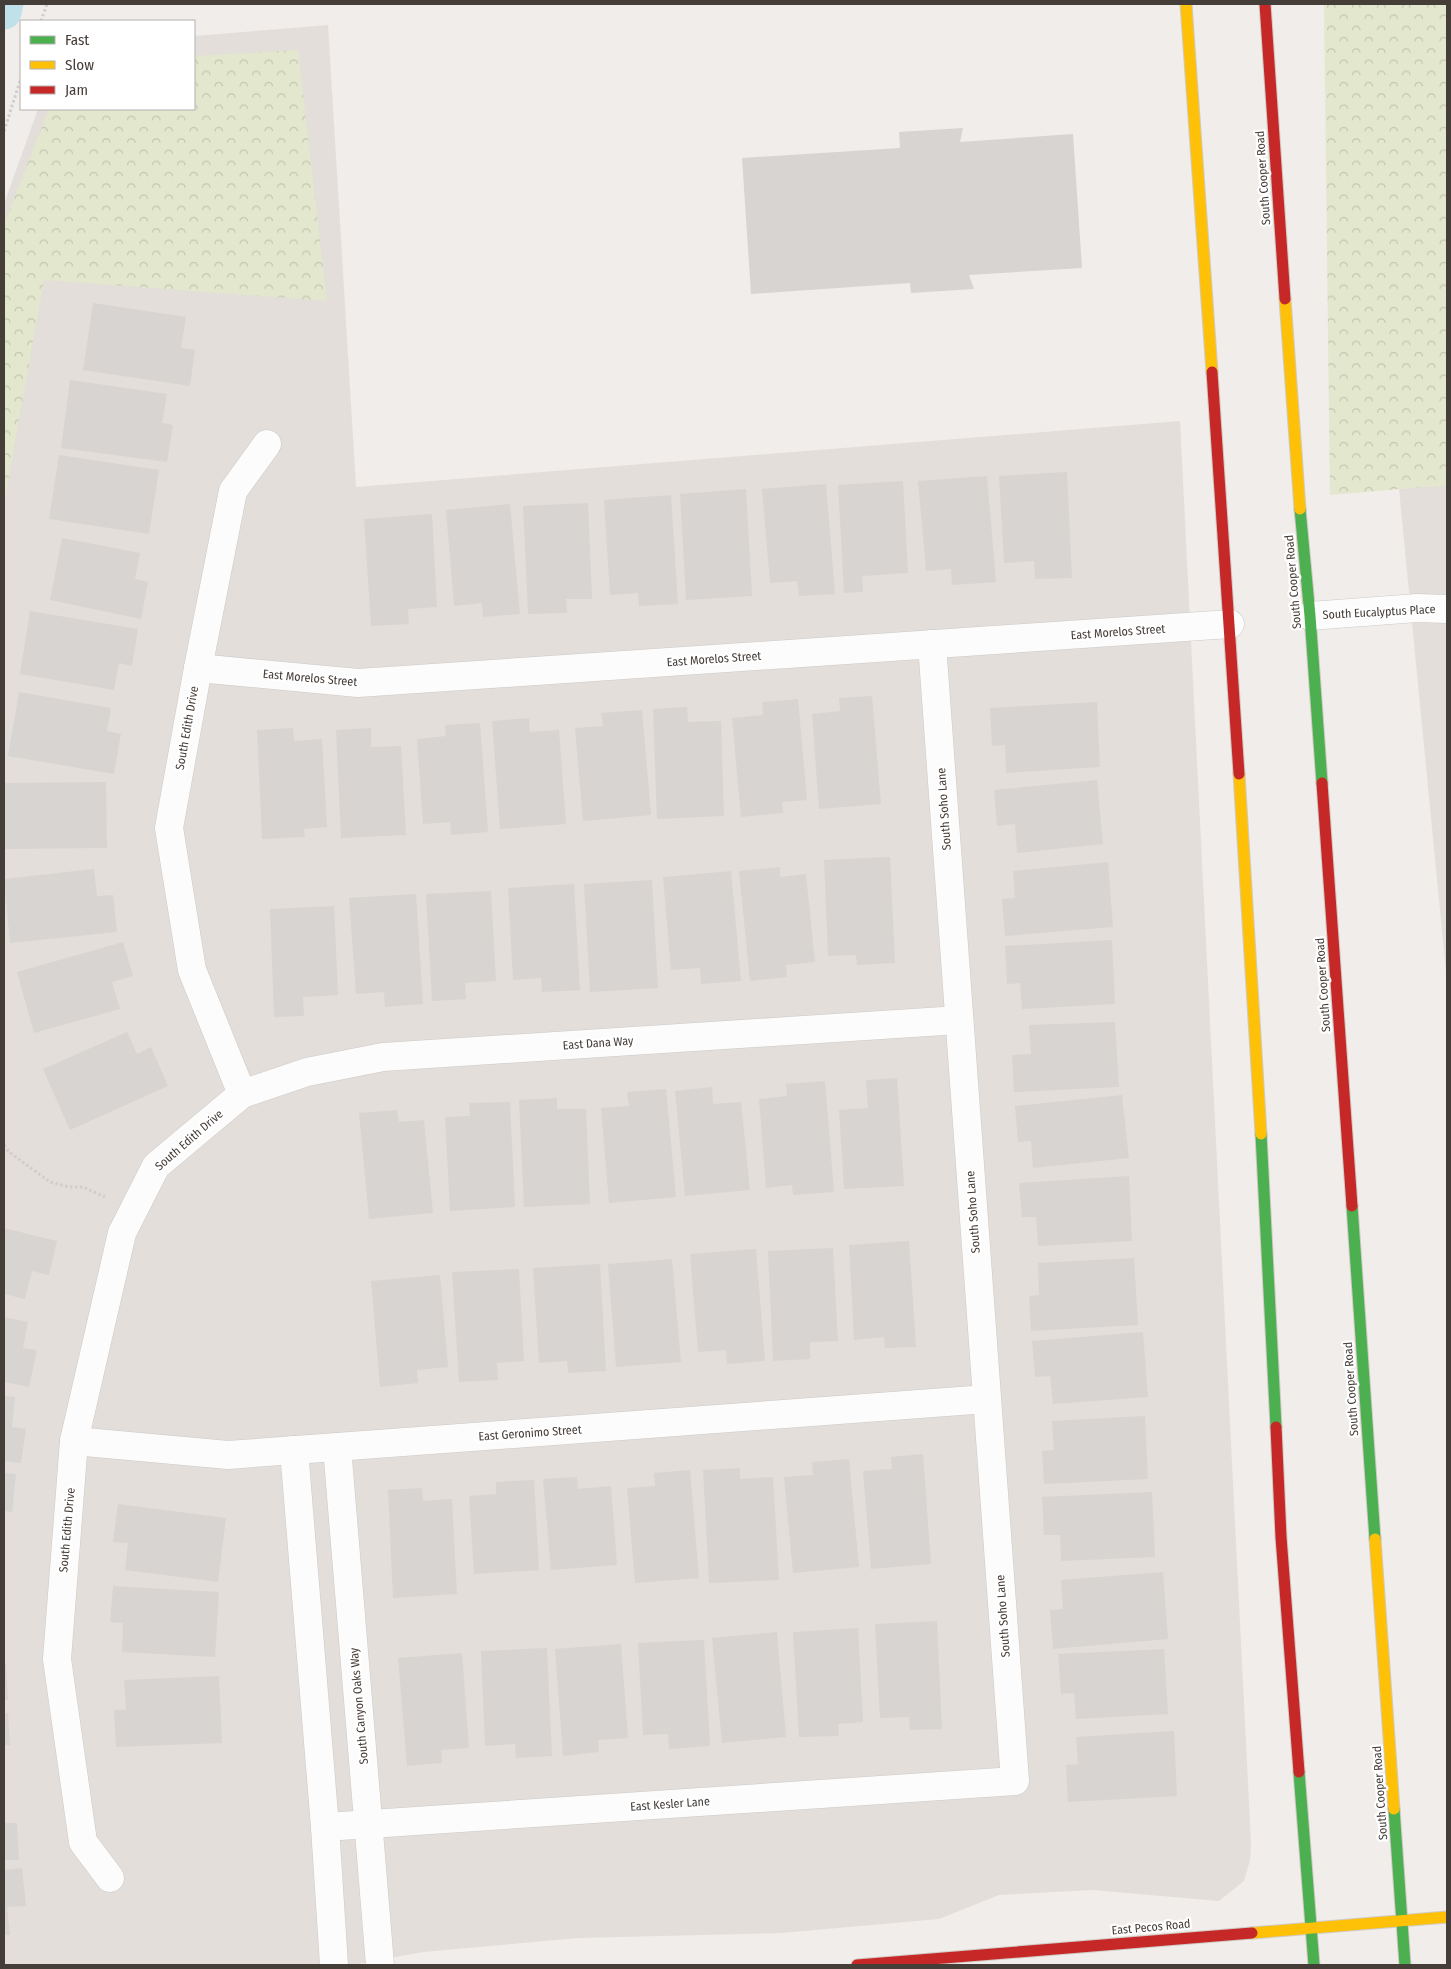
<svg xmlns="http://www.w3.org/2000/svg" width="1451" height="1969" viewBox="0 0 1451 1969" font-family="'Fira Sans Condensed',sans-serif">
	<defs>
		<pattern id="forest-crowns" width="20" height="18" patternUnits="userSpaceOnUse" patternTransform="scale(1.25)"><rect width="20" height="18" fill="#e2e7cd"/><path d="M2 6a3 3 0 1 1 6 0M12 15a3 3 0 1 1 6 0" fill="none" stroke="#c3c7b1"/></pattern>
	</defs>
	<rect width="100%" height="100%" fill="#f0edea"/>
	<!-- residential -->
	<g fill="#e3ded9">
		<path d="M328,25l28,462 824,-66 71,1422 -1,17 -6,21 -25,20 -127,-11 -93,5 -60,24 -158,14 -202,5 -156,14 -71,13h-348v-1761l34,-95h156v-73z"/>
		<path d="M1447,485v497l-48,-493z"/>
	</g>
	<!-- forest -->
	<g fill="url(#forest-crowns)">
		<path d="M1324,4h123v481l-117,10z"/>
		<path d="M298,50l29,251 -283,-21 -40,224v-280l45,-115h145v-53z"/>
	</g>
	<g fill="none" stroke-linecap="round" stroke-linejoin="round">
		<!-- canal -->
		<path stroke="#c0e1e9" stroke-width="35" d="M4,12l2,-8"/>
	</g>
	<!-- building -->
	<g fill="#d8d4d1">
		<path d="M963,128l-3,14 113,-8 9,134 -113,7 5,14 -63,4 -1,-10 -159,11 -9,-136 158,-10 -1,-16z"/>
		<path d="M93,303l93,14 -5,31 14,2 -5,36 -107,-16z"/>
		<path d="M70,380l97,14 -5,29 11,2 -6,37 -106,-14z"/>
		<path d="M59,455l100,15 -10,64 -100,-15z"/>
		<path d="M1067,472l5,106 -37,1 -1,-18 -30,2 -5,-87z"/>
		<path d="M987,476l9,106 -44,3 -1,-16 -25,2 -8,-90z"/>
		<path d="M903,481l5,92 -46,3 1,16 -19,1 -6,-108z"/>
		<path d="M826,484l9,110 -36,2 -2,-15 -27,2 -8,-94z"/>
		<path d="M746,489l6,107 -66,4 -6,-106z"/>
		<path d="M671,495l7,109 -39,2 -1,-13 -28,2 -6,-95z"/>
		<path d="M588,503l4,96h-26l1,14 -39,1 -5,-108z"/>
		<path d="M510,504l10,110 -37,3 -1,-14 -28,3 -8,-96z"/>
		<path d="M432,514l5,93 -29,2 1,15 -38,2 -7,-107z"/>
		<path d="M62,538l78,15 -5,26 13,3 -7,37 -91,-19z"/>
		<path d="M30,611l108,18 -6,37 -13,-3 -5,27 -94,-16z"/>
		<path d="M19,692l92,16 -4,23 14,3 -7,40 -106,-18z"/>
		<path d="M872,696l9,108 -62,5 -7,-95 28,-3 -1,-13z"/>
		<path d="M798,699l9,101 -25,2 1,11 -42,4 -9,-99 31,-3 -1,-13z"/>
		<path d="M1097,702l3,65 -94,6 -1,-28 -13,1 -2,-38z"/>
		<path d="M687,707l1,15 33,-1 3,95 -67,3 -4,-110z"/>
		<path d="M642,710l9,105 -68,6 -8,-93 28,-2 -2,-13z"/>
		<path d="M529,718l1,14 29,-2 7,94 -66,5 -8,-108z"/>
		<path d="M480,723l8,109 -37,3 -1,-13 -27,2 -6,-85 29,-3 -1,-11z"/>
		<path d="M293,728l1,13 28,-2 5,88 -23,2 1,8 -43,2 -5,-109z"/>
		<path d="M371,728v19l30,-1 5,89 -65,3 -5,-108z"/>
		<path d="M1097,780l6,64 -86,9 -2,-29 -18,2 -3,-36z"/>
		<path d="M106,782l1,66 -102,1 -1,-66z"/>
		<path d="M890,857l5,106 -38,2 -1,-10 -28,1 -4,-96z"/>
		<path d="M1108,862l5,65 -108,9 -3,-37 13,-1 -2,-27z"/>
		<path d="M780,867v10l26,-3 9,88 -29,3 1,12 -37,4 -11,-110z"/>
		<path d="M94,869l3,27 16,-1 4,37 -107,11 -6,-64z"/>
		<path d="M731,871l10,110 -40,3 -1,-16 -29,2 -8,-93z"/>
		<path d="M652,880l6,108 -68,4 -6,-108z"/>
		<path d="M574,884l6,106 -38,2 -1,-14 -28,2 -5,-92z"/>
		<path d="M491,891l5,90 -31,2 1,16 -34,2 -6,-107z"/>
		<path d="M416,894l7,110 -38,3 -1,-15 -28,2 -7,-96z"/>
		<path d="M334,906l4,89 -35,2 1,19 -30,1 -4,-108z"/>
		<path d="M1112,940l3,64 -93,5 -2,-26 -13,1 -2,-38z"/>
		<path d="M123,942l10,34 -21,6 8,27 -86,24 -17,-61z"/>
		<path d="M1115,1022l4,65 -105,5 -2,-37 19,-1 -2,-29z"/>
		<path d="M127,1032l10,22 14,-7 17,39 -98,44 -27,-61z"/>
		<path d="M897,1078l7,108 -60,3 -5,-79 29,-2 -2,-28z"/>
		<path d="M825,1081l9,111 -41,3 -1,-10 -26,3 -7,-89 28,-3 -1,-12z"/>
		<path d="M712,1087l1,17 28,-2 9,88 -65,6 -10,-105z"/>
		<path d="M666,1089l10,108 -67,6 -8,-95 28,-2 -2,-14z"/>
		<path d="M1122,1095l7,63 -96,10 -2,-27 -13,1 -3,-36z"/>
		<path d="M557,1098v11h29l4,95 -66,3 -5,-107z"/>
		<path d="M510,1102l5,105 -65,4 -5,-94 25,-1 -1,-13z"/>
		<path d="M397,1110l2,12 25,-2 9,93 -64,6 -10,-106z"/>
		<path d="M1129,1176l3,65 -94,5 -2,-29h-14l-3,-34z"/>
		<path d="M4,1228l53,13 -8,34 -17,-4 -7,28 -21,-5z"/>
		<path d="M909,1241l7,106 -31,1 -1,-11 -30,3 -5,-95z"/>
		<path d="M833,1248l5,93 -28,1v17l-37,2 -5,-110z"/>
		<path d="M756,1249l9,112 -38,3 -1,-14 -28,2 -8,-98z"/>
		<path d="M1134,1258l4,67 -107,6 -2,-35 10,-1 -1,-32z"/>
		<path d="M672,1259l9,103 -65,5 -8,-103z"/>
		<path d="M600,1264l6,107 -38,2 -1,-12 -28,2 -6,-95z"/>
		<path d="M519,1269l5,92 -27,2 1,17 -39,2 -7,-110z"/>
		<path d="M440,1275l8,92 -31,3 1,13 -38,4 -9,-106z"/>
		<path d="M4,1317l24,5 -5,26 14,2 -8,37 -25,-5z"/>
		<path d="M1143,1332l5,65 -95,7 -3,-28 -15,1 -3,-36z"/>
		<path d="M4,1396l11,1 -3,30 14,2 -5,34 -17,-2z"/>
		<path d="M1145,1416l3,63 -104,5 -2,-33 12,-1 -2,-29z"/>
		<path d="M923,1454l8,110 -60,5 -8,-98 29,-2 -1,-12z"/>
		<path d="M849,1459l10,108 -66,6 -9,-96 29,-2 -1,-13z"/>
		<path d="M740,1468v11l33,-2 6,103 -70,3 -6,-113z"/>
		<path d="M690,1470l9,108 -64,5 -8,-95 28,-2 -1,-13z"/>
		<path d="M4,1473l12,1 -4,38 -8,-1z"/>
		<path d="M577,1477l1,12 33,-3 6,79 -66,5 -8,-91z"/>
		<path d="M534,1480l5,90 -65,4 -5,-78 27,-2v-12z"/>
		<path d="M422,1488l1,13 29,-2 5,95 -64,4 -5,-108z"/>
		<path d="M1152,1492l3,65 -94,4 -1,-26h-16l-2,-38z"/>
		<path d="M118,1504l108,14 -8,64 -93,-12 3,-27 -15,-1z"/>
		<path d="M1163,1572l5,67 -115,10 -3,-39 13,-1 -2,-29z"/>
		<path d="M113,1586l106,6 -4,65 -93,-5 1,-29 -13,-1z"/>
		<path d="M937,1621l5,108 -32,1 -1,-13 -29,1 -5,-94z"/>
		<path d="M858,1628l5,94 -25,2 1,12 -40,1 -6,-105z"/>
		<path d="M777,1632l9,105 -64,6 -10,-105z"/>
		<path d="M704,1640l6,106 -41,3 -1,-15 -25,1 -5,-92z"/>
		<path d="M621,1644l7,94 -30,2 1,12 -36,4 -8,-107z"/>
		<path d="M547,1648l5,108 -36,2 -1,-14 -30,2 -4,-95z"/>
		<path d="M1164,1649l4,65 -92,5 -2,-26 -13,1 -3,-40z"/>
		<path d="M462,1653l7,95 -28,2 1,13 -35,3 -9,-108z"/>
		<path d="M4,1664h2l2,36h-4z"/>
		<path d="M219,1676l3,67 -106,4 -2,-37h12l-2,-30z"/>
		<path d="M4,1713h4l2,32h-6z"/>
		<path d="M1174,1731l3,65 -109,6 -2,-37 12,-1 -2,-27z"/>
		<path d="M4,1823h13l2,37h-15z"/>
		<path d="M22,1868l4,38 -19,1 3,28h-6v-65z"/>
	</g>
	<g fill="none" stroke-linecap="round" stroke-linejoin="round">
		<!-- street casing -->
		<g stroke="#ccc9c7" stroke-width="29">
			<g id="street">
				<path d="M1310,616l107,-8 30,1"/>
				<path d="M198,668l160,15 872,-59"/>
				<path d="M242,1094l-50,-124 -23,-142 29,-160 35,-177 34,-47"/>
				<path d="M74,1441l154,14 759,-56"/>
				<path d="M337,1447l43,518"/>
				<path d="M294,1450l31,377 9,138"/>
				<path d="M325,1827l690,-46 -83,-1137"/>
				<path d="M110,1878l-27,-36 -26,-183 17,-218 48,-208 34,-67 86,-72 65,-22 76,-15 576,-37"/>
			</g>
		</g>
		<!-- fast casing -->
		<g stroke="#d0cac3" stroke-width="13">
			<g id="fast">
				<path d="M1300,509l10,107 12,167"/>
				<path d="M1261,1134l15,293"/>
				<path d="M1352,1206l23,333"/>
				<path d="M1299,1772l15,193"/>
				<path d="M1394,1809l11,156"/>
			</g>
		</g>
		<!-- slow casing -->
		<g stroke="#d0cac3" stroke-width="13">
			<g id="slow">
				<path d="M1186,4l26,368"/>
				<path d="M1285,299l15,210"/>
				<path d="M1239,774l22,360"/>
				<path d="M1375,1539l19,270"/>
				<path d="M1252,1933l195,-16"/>
			</g>
		</g>
		<!-- jam casing -->
		<g stroke="#d0cac3" stroke-width="13">
			<g id="jam">
				<path d="M1265,4l20,295"/>
				<path d="M1212,372l27,402"/>
				<path d="M1322,783l30,423"/>
				<path d="M1276,1427l5,110 18,235"/>
				<path d="M857,1965l395,-32"/>
			</g>
		</g>
		<!-- path -->
		<g stroke="#d1cdcb" stroke-width="3" stroke-dasharray="2.5 2.5" stroke-linecap="butt">
			<path d="M41,21l6,-17"/>
			<path d="M4,131l17,-53"/>
			<path d="M4,1145l5,7 41,30 19,5h14l22,10"/>
		</g>
		<!-- street -->
		<use href="#street" stroke="#fdfcfc" stroke-width="28"/>
		<!-- fast -->
		<use href="#fast" stroke="#4caf50" stroke-width="11"/>
		<!-- slow -->
		<use href="#slow" stroke="#ffc107" stroke-width="11"/>
		<!-- jam -->
		<use href="#jam" stroke="#c62828" stroke-width="11"/>
	</g>
	<g text-anchor="middle" dominant-baseline="central" stroke-width="4.5" stroke-linejoin="round" paint-order="stroke">
		<!-- street labels -->
		<g font-size="12" fill="#453d38" stroke="#fff">
			<text transform="translate(1263 178) rotate(-94)">South Cooper Road</text>
			<text transform="translate(1293 582) rotate(-95)">South Cooper Road</text>
			<text transform="translate(1379 612) rotate(-3)">South Eucalyptus Place</text>
			<text transform="translate(1118 632) rotate(-4)">East Morelos Street</text>
			<text transform="translate(714 659) rotate(-4)">East Morelos Street</text>
			<text transform="translate(310 678) rotate(5)">East Morelos Street</text>
			<text transform="translate(187 728) rotate(-80)">South Edith Drive</text>
			<text transform="translate(944 809) rotate(-94)">South Soho Lane</text>
			<text transform="translate(1323 985) rotate(-94)">South Cooper Road</text>
			<text transform="translate(598 1043) rotate(-4)">East Dana Way</text>
			<text transform="translate(189 1140) rotate(-41)">South Edith Drive</text>
			<text transform="translate(973 1212) rotate(-94)">South Soho Lane</text>
			<text transform="translate(1351 1389) rotate(-94)">South Cooper Road</text>
			<text transform="translate(530 1433) rotate(-4)">East Geronimo Street</text>
			<text transform="translate(67 1530) rotate(-85)">South Edith Drive</text>
			<text transform="translate(1003 1616) rotate(-94)">South Soho Lane</text>
			<text transform="translate(359 1706) rotate(-95)">South Canyon Oaks Way</text>
			<text transform="translate(1380 1793) rotate(-94)">South Cooper Road</text>
			<text transform="translate(670 1804) rotate(-4)">East Kesler Lane</text>
			<text transform="translate(1151 1927) rotate(-5)">East Pecos Road</text>
		</g>
	</g>
	<!-- border -->
	<rect width="1451" height="1969" fill="none" stroke="#453d38" stroke-width="10"/>
	<!-- legend -->
	<rect x="20" y="20" width="175" height="90" fill="#ffffff" stroke="#b5b1af"/>
	<rect x="30" y="36" width="25" height="8" fill="#4caf50" stroke="#b5b1af"/>
	<text x="65" y="45" font-size="15" fill="#453d38">Fast</text>
	<rect x="30" y="61" width="25" height="8" fill="#ffc107" stroke="#b5b1af"/>
	<text x="65" y="70" font-size="15" fill="#453d38">Slow</text>
	<rect x="30" y="86" width="25" height="8" fill="#c62828" stroke="#b5b1af"/>
	<text x="65" y="95" font-size="15" fill="#453d38">Jam</text>
</svg>
